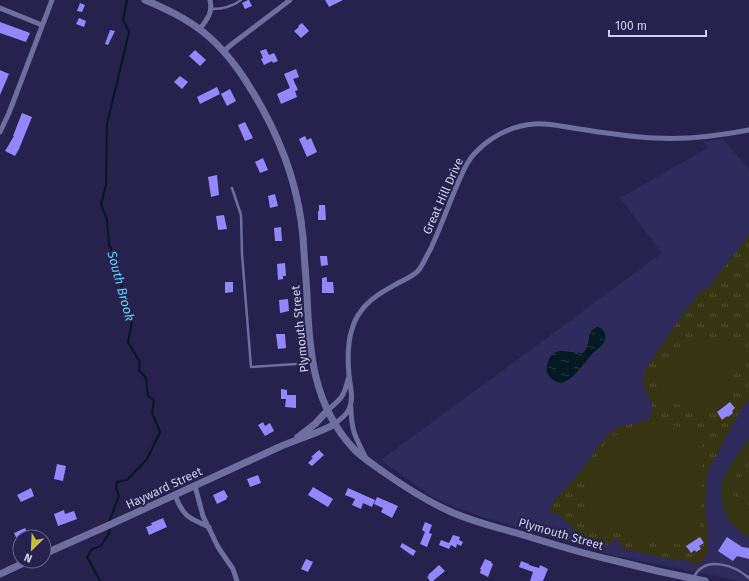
<svg xmlns="http://www.w3.org/2000/svg" width="749" height="581" viewBox="0 0 749 581" font-family="'Fira Sans',sans-serif">
	<defs>
		<pattern id="grass-tufts" width="24" height="20" patternUnits="userSpaceOnUse"><rect width="24" height="20" fill="#383512"/><path d="M3 7l-1-3M5 7V3M7 7l1-3M15 17l-1-3M17 17v-4M19 17l1-3" fill="none" stroke="#545135"/></pattern>
		<pattern id="water-ripples" width="26" height="14" patternUnits="userSpaceOnUse"><rect width="26" height="14" fill="#031a22"/><path d="M2 4q2-2 4 0t4 0M15 11q2-2 4 0t4 0" fill="none" stroke="#273a42"/></pattern>
	</defs>
	<rect width="100%" height="100%" fill="#27224d"/>
	<!-- built -->
	<path fill="#302b5d" d="M723,139l26,31v411h-8l-130,-26 -125,-37 -31,-11 -24,-11 -50,-36 281,-207 -42,-55 88,-50 -4,-6z"/>
	<!-- grass -->
	<g fill="url(#grass-tufts)">
		<path d="M749,235v163l-13,20 -29,55 -2,36 3,18 -1,28 -6,7 -7,3c-8,-5 -8,-9 -17,-4l-52,-12 -6,-5 -1,-5h-2l-4,1 -1,3 -4,3 -7,-2 -16,-6 -6,-4 -18,-19 -9,-2 -2,-3 3,-7c10,-11 20,-21 29,-32 12,-14 19,-33 36,-43 7,-4 32,-5 34,-11 5,-12 -5,-21 -7,-32 -1,-6 0,-10 1,-16l38,-55 17,-22 8,-4z"/>
		<path d="M749,454v52l-19,-13c2,-15 11,-27 19,-39z"/>
	</g>
	<!-- pitch -->
	<g fill="#383512">
		<path d="M701,339c7,0 13,0 20,2 9,2 11,6 22,5l-1,18h-8l-4,38 -13,10 -18,-2 -37,-10c-7,-30 9,-54 39,-61z"/>
		<path d="M648,424c12,0 24,0 36,4 6,2 12,6 18,7l-1,75 -3,26 -13,9 -41,-6 -35,-9 -22,-8c2,-10 -2,-20 -1,-31 2,-21 12,-44 30,-56 9,-6 21,-9 32,-11z"/>
		<path d="M749,438v16l-16,25 -2,7 -1,7 19,13v31c-22,-11 -34,-36 -25,-59 6,-14 17,-28 25,-40z"/>
		<path d="M749,479v23l-11,-6z"/>
	</g>
	<!-- water -->
	<path fill="url(#water-ripples)" d="M597,327c8,1 11,11 6,17 -2,3 -6,5 -9,8 -8,8 -19,26 -30,30 -5,2 -11,-2 -14,-5 -4,-5 -4,-9 -2,-15 6,-18 22,-8 35,-9 1,-2 4,-4 4,-6 4,-9 -1,-15 10,-20z"/>
	<g fill="none" stroke-linecap="round" stroke-linejoin="round">
		<!-- stream -->
		<g stroke="#031a22" stroke-width="2">
			<path d="M110,522v-3l9,-23 -3,-8 1,-6 10,-2 20,-21 13,-27 -8,-19 2,-13 -6,-4 -2,-18 -7,-8 1,-8 -12,-20 4,-20 -9,-19 -2,-25 -7,-9 1,-12 -6,-12 -2,-25 -6,-16 5,-19 1,-61 22,-92 -6,-13 4,-19"/>
			<path d="M100,581l-13,-24 5,-8 9,-3 8,-13 1,-6"/>
		</g>
	</g>
	<!-- building -->
	<g fill="#9288fc">
		<path d="M248,0h1l3,6 -7,3 -3,-6z"/>
		<path d="M325,0h18l-14,7z"/>
		<path d="M80,3l5,2 -3,7 -5,-1z"/>
		<path d="M79,18l7,3 -2,6 -8,-3z"/>
		<path d="M0,22l30,11 -4,9 -26,-9z"/>
		<path d="M302,23l7,8 -8,7 -7,-7 5,-4 -1,-1z"/>
		<path d="M110,30l5,1 -7,14 -3,-1z"/>
		<path d="M266,49l3,6 5,-2 4,8 -5,2 -1,-2 -8,4 -3,-6 2,-1 -3,-7z"/>
		<path d="M195,50l11,10 -6,6 -11,-10z"/>
		<path d="M296,69l3,8 -6,2 5,11 -3,1 2,6 -16,7 -4,-10 13,-6 -6,-14z"/>
		<path d="M0,70l9,4 -9,21z"/>
		<path d="M180,76l8,6 -6,7 -8,-7z"/>
		<path d="M217,87l3,7 -20,10 -3,-7z"/>
		<path d="M230,89l6,12 -9,5 -6,-12z"/>
		<path d="M22,113l10,4 -13,32 -4,7 -10,-5 9,-15h-1z"/>
		<path d="M245,122l8,16 -8,3 -7,-16z"/>
		<path d="M305,136l2,4 4,-2 6,14 -10,5 -8,-18z"/>
		<path d="M263,158l5,12 -8,3 -5,-11z"/>
		<path d="M217,175l2,20 -8,2 -3,-20z"/>
		<path d="M275,194l3,12 -8,2 -2,-12z"/>
		<path d="M319,205h6l1,15h-8v-9h1z"/>
		<path d="M224,215l3,14 -9,1 -2,-14z"/>
		<path d="M281,227l1,14h-7l-1,-13z"/>
		<path d="M320,256h7l1,9 -7,1z"/>
		<path d="M285,263l1,13h-3v3l-5,1 -1,-16z"/>
		<path d="M327,277v5h6l1,11h-12v-15z"/>
		<path d="M225,282h8v10l-8,1z"/>
		<path d="M288,299l1,12 -9,2 -1,-13z"/>
		<path d="M276,334h9l1,14 -8,1z"/>
		<path d="M281,389l6,1v5h9v13l-11,-1 1,-8h-5z"/>
		<path d="M730,402l5,6 -3,3 1,2 -5,4 -1,-1 -5,4 -5,-8z"/>
		<path d="M263,422l2,4 5,-3 4,8 -9,5 -7,-11z"/>
		<path d="M319,450l5,5 -12,11 -4,-3 5,-5 -2,-1z"/>
		<path d="M57,464l9,2 -3,15 -9,-2z"/>
		<path d="M258,475l3,8 -11,4 -3,-8z"/>
		<path d="M313,487l20,12 -5,8 -20,-12z"/>
		<path d="M31,488l3,8 -13,6 -4,-7z"/>
		<path d="M348,488l27,12 -3,7 -9,-4 -2,6 -9,-4 3,-6 -10,-4z"/>
		<path d="M224,490l4,7 -2,1 1,1 -10,5 -4,-9z"/>
		<path d="M377,497l21,9 -6,12 -11,-6 2,-4 -9,-4z"/>
		<path d="M64,510l1,4 9,-3 3,8 -19,7 -4,-12z"/>
		<path d="M163,518l4,9 -18,8 -3,-8 6,-2 -1,-2z"/>
		<path d="M425,522l7,3 -3,8 3,1 -5,13 -7,-3 5,-12 -3,-2z"/>
		<path d="M25,528l5,9h-10v9l-6,-13z"/>
		<path d="M453,535l7,2 -1,3 4,2 -2,4 -4,-2 -1,4 -5,-3 -2,4 -10,-4 2,-5 8,3z"/>
		<path d="M700,537l4,6 -5,3 2,3 -5,3 -1,-2 -4,3 -5,-7z"/>
		<path d="M727,537l15,10 7,1v11l-12,-3 -4,5 -15,-10z"/>
		<path d="M402,543l14,8 -3,5 -13,-9z"/>
		<path d="M306,559l7,3 -5,10 -7,-3z"/>
		<path d="M485,559l7,3 -1,1 2,1 -5,13 -8,-4 1,-4h-1z"/>
		<path d="M521,561l8,3v1l10,3 1,-3 8,4 -5,12h-13l3,-9 -14,-5z"/>
		<path d="M439,565l6,6 -12,10h-3l-3,-4 2,-1 -1,-1z"/>
	</g>
	<g fill="none" stroke-linecap="round" stroke-linejoin="round">
		<!-- lane -->
		<g stroke="#6f6e9f" stroke-width="2.5">
			<path d="M212,9c10,0 20,-2 29,-9"/>
			<path d="M232,188l9,27 1,39 9,113 61,-4"/>
			<path d="M694,577c11,-22 40,-12 55,1"/>
		</g>
		<!-- street -->
		<g stroke="#6f6e9f" stroke-width="5">
			<path d="M0,8l42,17"/>
			<path d="M200,29c7,-10 13,-16 10,-29"/>
			<path d="M224,51l8,-7 58,-44"/>
			<path d="M0,132l9,-19 43,-113"/>
			<path d="M351,407c0,24 5,31 15,51"/>
			<path d="M328,410c13,-11 16,-13 20,-31"/>
			<path d="M335,424c5,-5 12,-9 14,-15 5,-10 1,-23 0,-34 -2,-21 -2,-46 12,-64 9,-13 25,-21 39,-29 6,-3 13,-6 18,-11 5,-6 8,-14 12,-21 10,-21 18,-44 27,-65 5,-11 9,-23 18,-32 15,-16 36,-27 59,-29 13,-1 26,2 39,4 27,4 55,9 82,10 32,2 63,-2 94,-8"/>
			<path d="M195,486l8,30 15,31 15,22 4,12"/>
			<path d="M175,495c8,21 13,23 34,32"/>
		</g>
		<!-- secondary -->
		<g stroke="#6f6e9f" stroke-width="7">
			<path d="M145,0c22,9 45,20 63,36 23,20 39,45 54,72 22,40 37,83 41,129 1,19 3,39 4,58 2,56 6,110 46,153 9,10 21,17 32,25 20,14 40,27 62,37 27,13 58,19 86,28 26,8 52,16 79,22 31,8 62,15 93,21"/>
			<path d="M298,437l17,-13 13,-14"/>
			<path d="M44,554l63,-28 170,-78c20,-9 40,-14 58,-24"/>
			<path d="M0,574l28,-13"/>
		</g>
	</g>
	<g text-anchor="middle" dominant-baseline="central" stroke-width="4" stroke-linejoin="round" paint-order="stroke">
		<!-- street labels -->
		<g font-size="12" fill="#cecfea" stroke="#27224d">
			<text transform="translate(443 196) rotate(-66)">Great Hill Drive</text>
			<text transform="translate(300 329) rotate(-96)">Plymouth Street</text>
			<text transform="translate(164 488) rotate(-25)">Hayward Street</text>
			<text transform="translate(561 534) rotate(16)">Plymouth Street</text>
		</g>
		<!-- water labels -->
		<g font-size="13" font-style="italic" fill="#5fd2fb" stroke="#27224d">
			<text transform="translate(121 286) rotate(75)">South Brook</text>
		</g>
	</g>
	<!-- north arrow -->
	<g transform="translate(32 549) rotate(204)"><circle r="19" fill="#27224d" stroke="#6a678c"/>
	<path d="M0-3L7 15L0 10L-7 15Z" fill="#c5bc3d"/>
	<text y="-6" font-size="11" font-weight="bold" text-anchor="middle" fill="#cecfea">N</text>
	</g>
	<!-- scale -->
	<path d="M609 30v6h97v-6" fill="none" stroke="#cecfea" stroke-width="2"/>
	<text x="615" y="30" font-size="12" fill="#cecfea" stroke="#27224d" stroke-width="3" paint-order="stroke">100 m</text>
</svg>
